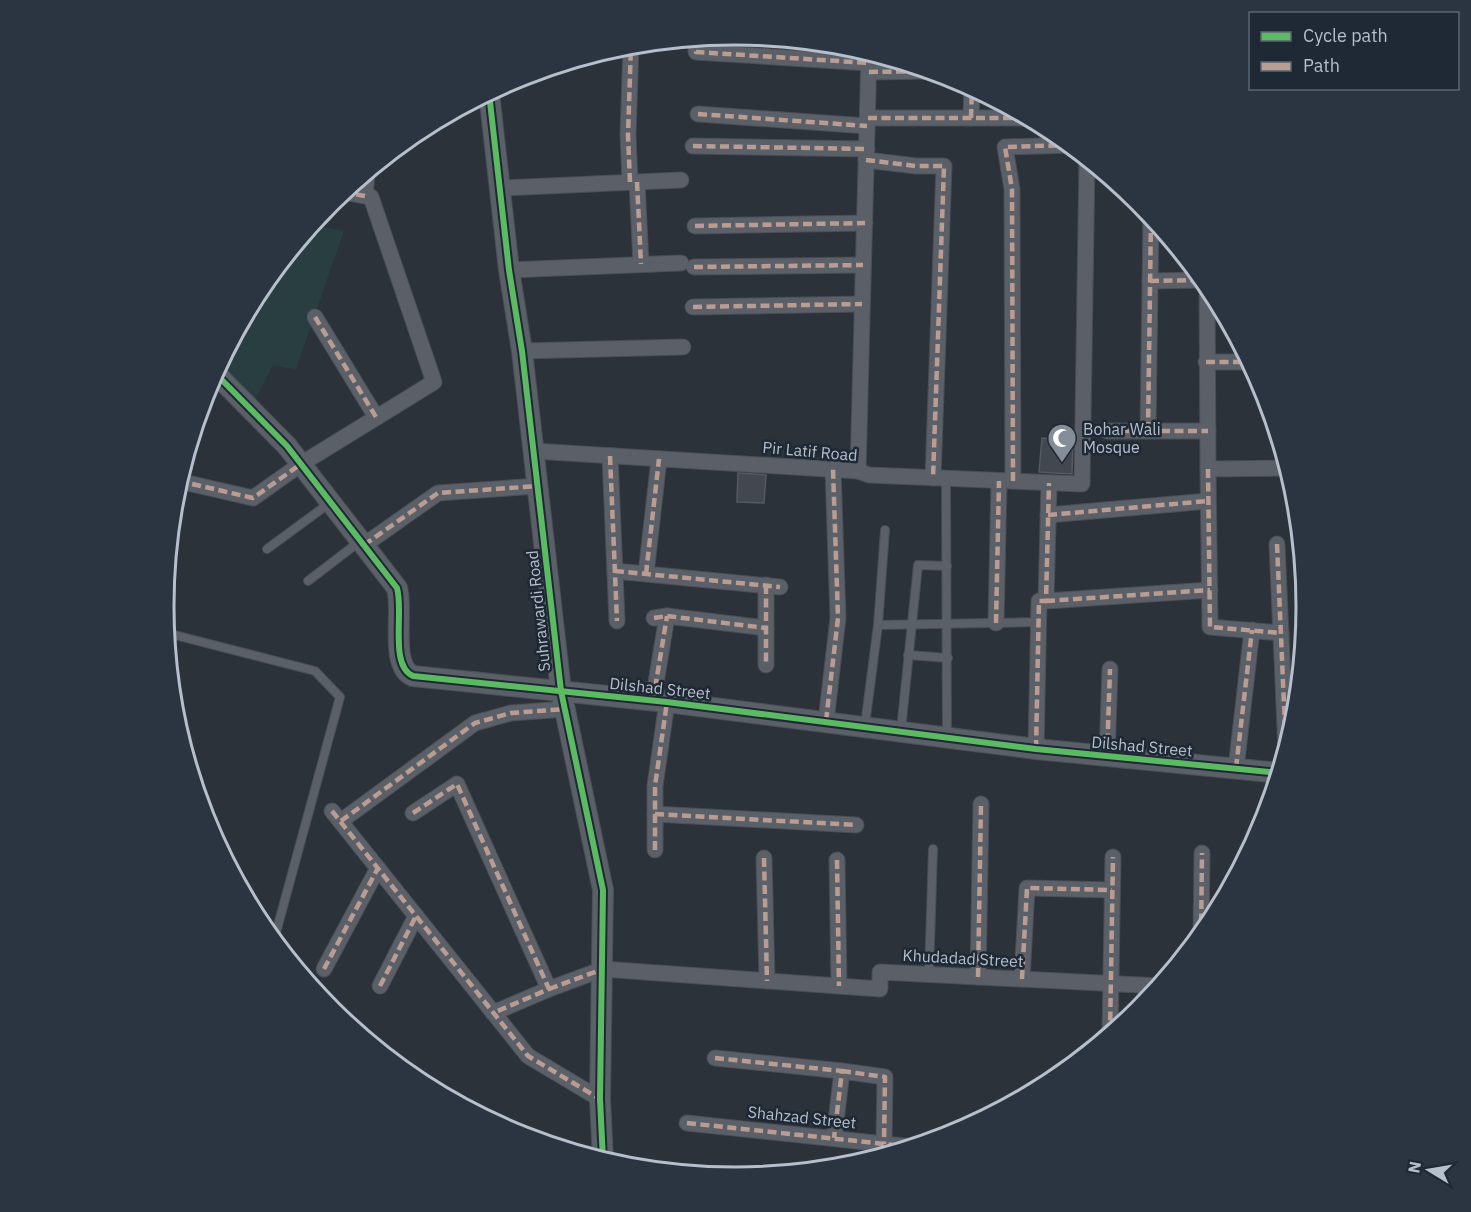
<svg xmlns="http://www.w3.org/2000/svg" width="1471" height="1212" viewBox="0 0 1471 1212" font-family="'IBM Plex Sans',sans-serif">
	<rect width="100%" height="100%" fill="#2b323a"/>
	<!-- green -->
	<path fill="#283e40" d="M312,225l32,6 -48,138 -23,-3 -23,42 -34,-37 45,-83z"/>
	<!-- building -->
	<g fill="#434850" stroke="#535a61" stroke-width="1.5">
		<path d="M1042,438l31,2 -1,34 -33,-2z"/>
		<path d="M738,473l28,2 -2,28 -27,-1z"/>
	</g>
	<g fill="none" stroke-linecap="round" stroke-linejoin="round">
		<!-- service casing -->
		<g stroke="#494e55" stroke-width="10">
			<g id="service">
				<path d="M946,478l1,259"/>
				<path d="M267,549l64,-47"/>
				<path d="M308,581l51,-39"/>
				<path d="M878,625l161,-3"/>
				<path d="M167,633l148,38 25,26 -66,243"/>
				<path d="M908,655l40,3"/>
				<path d="M865,725l13,-100 7,-95"/>
				<path d="M901,730l17,-165 29,1"/>
				<path d="M929,974l4,-125"/>
			</g>
		</g>
		<!-- minor casing -->
		<g stroke="#494e55" stroke-width="17">
			<g id="minor">
				<path d="M697,38l-1,14 173,11"/>
				<path d="M869,72l62,-1"/>
				<path d="M698,114l169,12"/>
				<path d="M868,118h161"/>
				<path d="M971,118l1,-31"/>
				<path d="M693,146l174,3"/>
				<path d="M866,160l50,6h28l-11,312"/>
				<path d="M630,182l-2,-47 3,-90"/>
				<path d="M637,182l4,82"/>
				<path d="M500,188l181,-8"/>
				<path d="M365,196l2,-23"/>
				<path d="M695,226l170,-3"/>
				<path d="M694,267l169,-2"/>
				<path d="M509,270l172,-7"/>
				<path d="M1150,281l54,-1"/>
				<path d="M1207,284l1,185 80,-1"/>
				<path d="M693,307l169,-3"/>
				<path d="M315,317l61,100"/>
				<path d="M522,351l161,-4"/>
				<path d="M1206,362h44"/>
				<path d="M1107,431h101"/>
				<path d="M1148,431l3,-215"/>
				<path d="M534,451l324,20 11,4 213,9 5,-325"/>
				<path d="M610,456l7,165"/>
				<path d="M1208,469l2,158 71,6"/>
				<path d="M858,471l11,-419"/>
				<path d="M179,481l74,17 48,-34 133,-82 -63,-185 -28,-5"/>
				<path d="M1013,481l-1,-292 -7,-42 66,-2"/>
				<path d="M1048,515l160,-14"/>
				<path d="M1277,544l9,207"/>
				<path d="M364,545l74,-52 100,-7"/>
				<path d="M615,571l165,16"/>
				<path d="M646,574l13,-115"/>
				<path d="M766,585v80"/>
				<path d="M1046,601l164,-11"/>
				<path d="M654,618l13,-2 99,12"/>
				<path d="M996,623l3,-142"/>
				<path d="M653,701l14,-85"/>
				<path d="M826,721l12,-103 -5,-149"/>
				<path d="M1036,749l3,-148h7l3,-118"/>
				<path d="M1107,756l3,-87"/>
				<path d="M1236,768l16,-138"/>
				<path d="M332,811l196,245 72,43"/>
				<path d="M413,813l44,-29 92,205 -56,24"/>
				<path d="M655,814l201,11"/>
				<path d="M341,821l134,-98 36,-10 54,-4"/>
				<path d="M655,850v-64l12,-84"/>
				<path d="M764,858l3,123"/>
				<path d="M837,860l2,126"/>
				<path d="M1201,936l1,-83"/>
				<path d="M324,969l54,-101"/>
				<path d="M978,977l3,-173"/>
				<path d="M1022,979l5,-91 85,2"/>
				<path d="M380,986l36,-70"/>
				<path d="M549,989l54,-20 277,20v-17l280,14"/>
				<path d="M1110,1034l3,-177"/>
				<path d="M715,1058l127,13 -8,67"/>
				<path d="M842,1071l43,6 -1,67"/>
				<path d="M687,1123l226,24"/>
			</g>
		</g>
		<!-- tertiary casing -->
		<g stroke="#494e55" stroke-width="22">
			<g id="tertiary">
				<path d="M489,93l20,177 13,81 39,340 42,199 -3,209 3,61"/>
				<path d="M215,373l72,73 110,142c7,23 -8,78 16,88l254,26 369,47 243,24"/>
			</g>
		</g>
		<!-- service -->
		<use href="#service" stroke="#5b6068" stroke-width="8"/>
		<!-- minor -->
		<use href="#minor" stroke="#5b6068" stroke-width="15"/>
		<!-- tertiary -->
		<use href="#tertiary" stroke="#5b6068" stroke-width="20"/>
		<!-- quiet -->
		<g stroke="#b99d93" stroke-width="4.5" stroke-dasharray="9 4.5" stroke-linecap="butt">
			<path d="M697,38l-1,14 173,11"/>
			<path d="M869,72l62,-1"/>
			<path d="M698,114l169,12"/>
			<path d="M868,118h161"/>
			<path d="M971,118l1,-31"/>
			<path d="M693,146l174,3"/>
			<path d="M866,160l50,6h28l-11,312"/>
			<path d="M630,182l-2,-47 3,-90"/>
			<path d="M637,182l4,82"/>
			<path d="M343,192l22,4"/>
			<path d="M695,226l170,-3"/>
			<path d="M694,267l169,-2"/>
			<path d="M1150,281l54,-1"/>
			<path d="M1207,292h6"/>
			<path d="M693,307l169,-3"/>
			<path d="M315,317l61,100"/>
			<path d="M1206,362h44"/>
			<path d="M1107,431h101"/>
			<path d="M1148,431l3,-215"/>
			<path d="M610,456l7,165"/>
			<path d="M1208,469l2,158 71,6"/>
			<path d="M179,481l74,17 48,-34"/>
			<path d="M1013,481l-1,-292 -7,-42 66,-2"/>
			<path d="M1048,515l160,-14"/>
			<path d="M1277,544l9,207"/>
			<path d="M364,545l74,-52 100,-7"/>
			<path d="M615,571l165,16"/>
			<path d="M646,574l13,-115"/>
			<path d="M766,585v80"/>
			<path d="M1046,601l164,-11"/>
			<path d="M654,618l13,-2 99,12"/>
			<path d="M996,623l3,-142"/>
			<path d="M653,701l14,-85"/>
			<path d="M826,721l12,-103 -5,-149"/>
			<path d="M1036,749l3,-148h7l3,-118"/>
			<path d="M1107,756l3,-87"/>
			<path d="M1236,768l16,-138"/>
			<path d="M332,811l196,245 72,43"/>
			<path d="M413,813l44,-29 92,205 -56,24"/>
			<path d="M655,814l201,11"/>
			<path d="M341,821l134,-98 36,-10 54,-4"/>
			<path d="M655,850v-64l12,-84"/>
			<path d="M764,858l3,123"/>
			<path d="M837,860l2,126"/>
			<path d="M1201,936l1,-83"/>
			<path d="M324,969l54,-101"/>
			<path d="M978,977l3,-173"/>
			<path d="M1022,979l5,-91 85,2"/>
			<path d="M380,986l36,-70"/>
			<path d="M549,989l54,-20"/>
			<path d="M1110,1034l3,-177"/>
			<path d="M715,1058l127,13 -8,67"/>
			<path d="M842,1071l43,6 -1,67"/>
			<path d="M687,1123l226,24"/>
		</g>
		<!-- cycleway casing -->
		<g stroke="#1e2935" stroke-width="10">
			<g id="cycleway">
				<path d="M489,93l20,177 13,81 39,340 42,199 -3,209 3,61"/>
				<path d="M215,373l72,73 110,142c7,23 -8,78 16,88l254,26 369,47 243,24"/>
			</g>
		</g>
		<!-- cycleway -->
		<use href="#cycleway" stroke="#5cba63" stroke-width="6"/>
	</g>
	<!-- icons -->
	<defs>
		<g id="mosque-pin" transform="scale(1.5)"><path d="M0 17L-7.5 6A9.5 9.5 0 1 1 7.5 6Z" fill="#858e98" stroke="#1e2935"/><path d="M3.5-4.9A6 6 0 1 0 3.5 4.9A5 5 0 1 1 3.5-4.9Z" fill="#fff"/></g>
	</defs>
	<g fill-rule="evenodd">
		<use href="#mosque-pin" x="1062" y="438"/>
	</g>
	<g text-anchor="middle" dominant-baseline="central" stroke-width="5" stroke-linejoin="round" paint-order="stroke">
		<!-- poi labels -->
		<g font-size="16" fill="#b6bfcb" stroke="#1e2935" text-anchor="start">
			<text x="1083" y="429">Bohar Wali<tspan x="1083" dy="18">Mosque</tspan></text>
		</g>
		<!-- street labels -->
		<g font-size="16" fill="#b6bfcb" stroke="#1e2935">
			<text transform="translate(810 451) rotate(5)">Pir Latif Road</text>
			<text transform="translate(538 611) rotate(-96)">Suhrawardi Road</text>
			<text transform="translate(660 688) rotate(6)">Dilshad Street</text>
			<text transform="translate(1142 746) rotate(5)">Dilshad Street</text>
			<text transform="translate(963 958) rotate(3)">Khudadad Street</text>
			<text transform="translate(802 1117) rotate(6)">Shahzad Street</text>
		</g>
	</g>
	<!-- crop -->
	<path d="M0 0H1471V1212H0ZM174 606a561 561 0 1 1 1122 0a561 561 0 1 1-1122 0Z" fill="#2a3541" fill-rule="evenodd"/>
	<path fill="none" stroke="#b6bfcb" stroke-width="3" d="M174 606a561 561 0 1 1 1122 0a561 561 0 1 1-1122 0Z"/>
	<!-- legend -->
	<rect x="1249" y="12" width="210" height="78" fill="#1e2935" stroke="#5b6571" stroke-width="1.5"/>
	<rect x="1261" y="32" width="30" height="9" fill="#5cba63" stroke="#5b6571" stroke-width="1.5"/>
	<text x="1303" y="42" font-size="18" fill="#b6bfcb">Cycle path</text>
	<rect x="1261" y="62" width="30" height="9" fill="#b99d93" stroke="#5b6571" stroke-width="1.5"/>
	<text x="1303" y="72" font-size="18" fill="#b6bfcb">Path</text>
	<!-- north arrow -->
	<g transform="translate(1429 1170) rotate(281)" stroke="#1e2935" stroke-width="4.5" paint-order="stroke">
	<path d="M0-4.5L10 22L0 15L-10 22Z" fill="#b6bfcb"/>
	<text y="-9" font-size="16" font-weight="bold" text-anchor="middle" fill="#b6bfcb">N</text>
	</g>
</svg>
